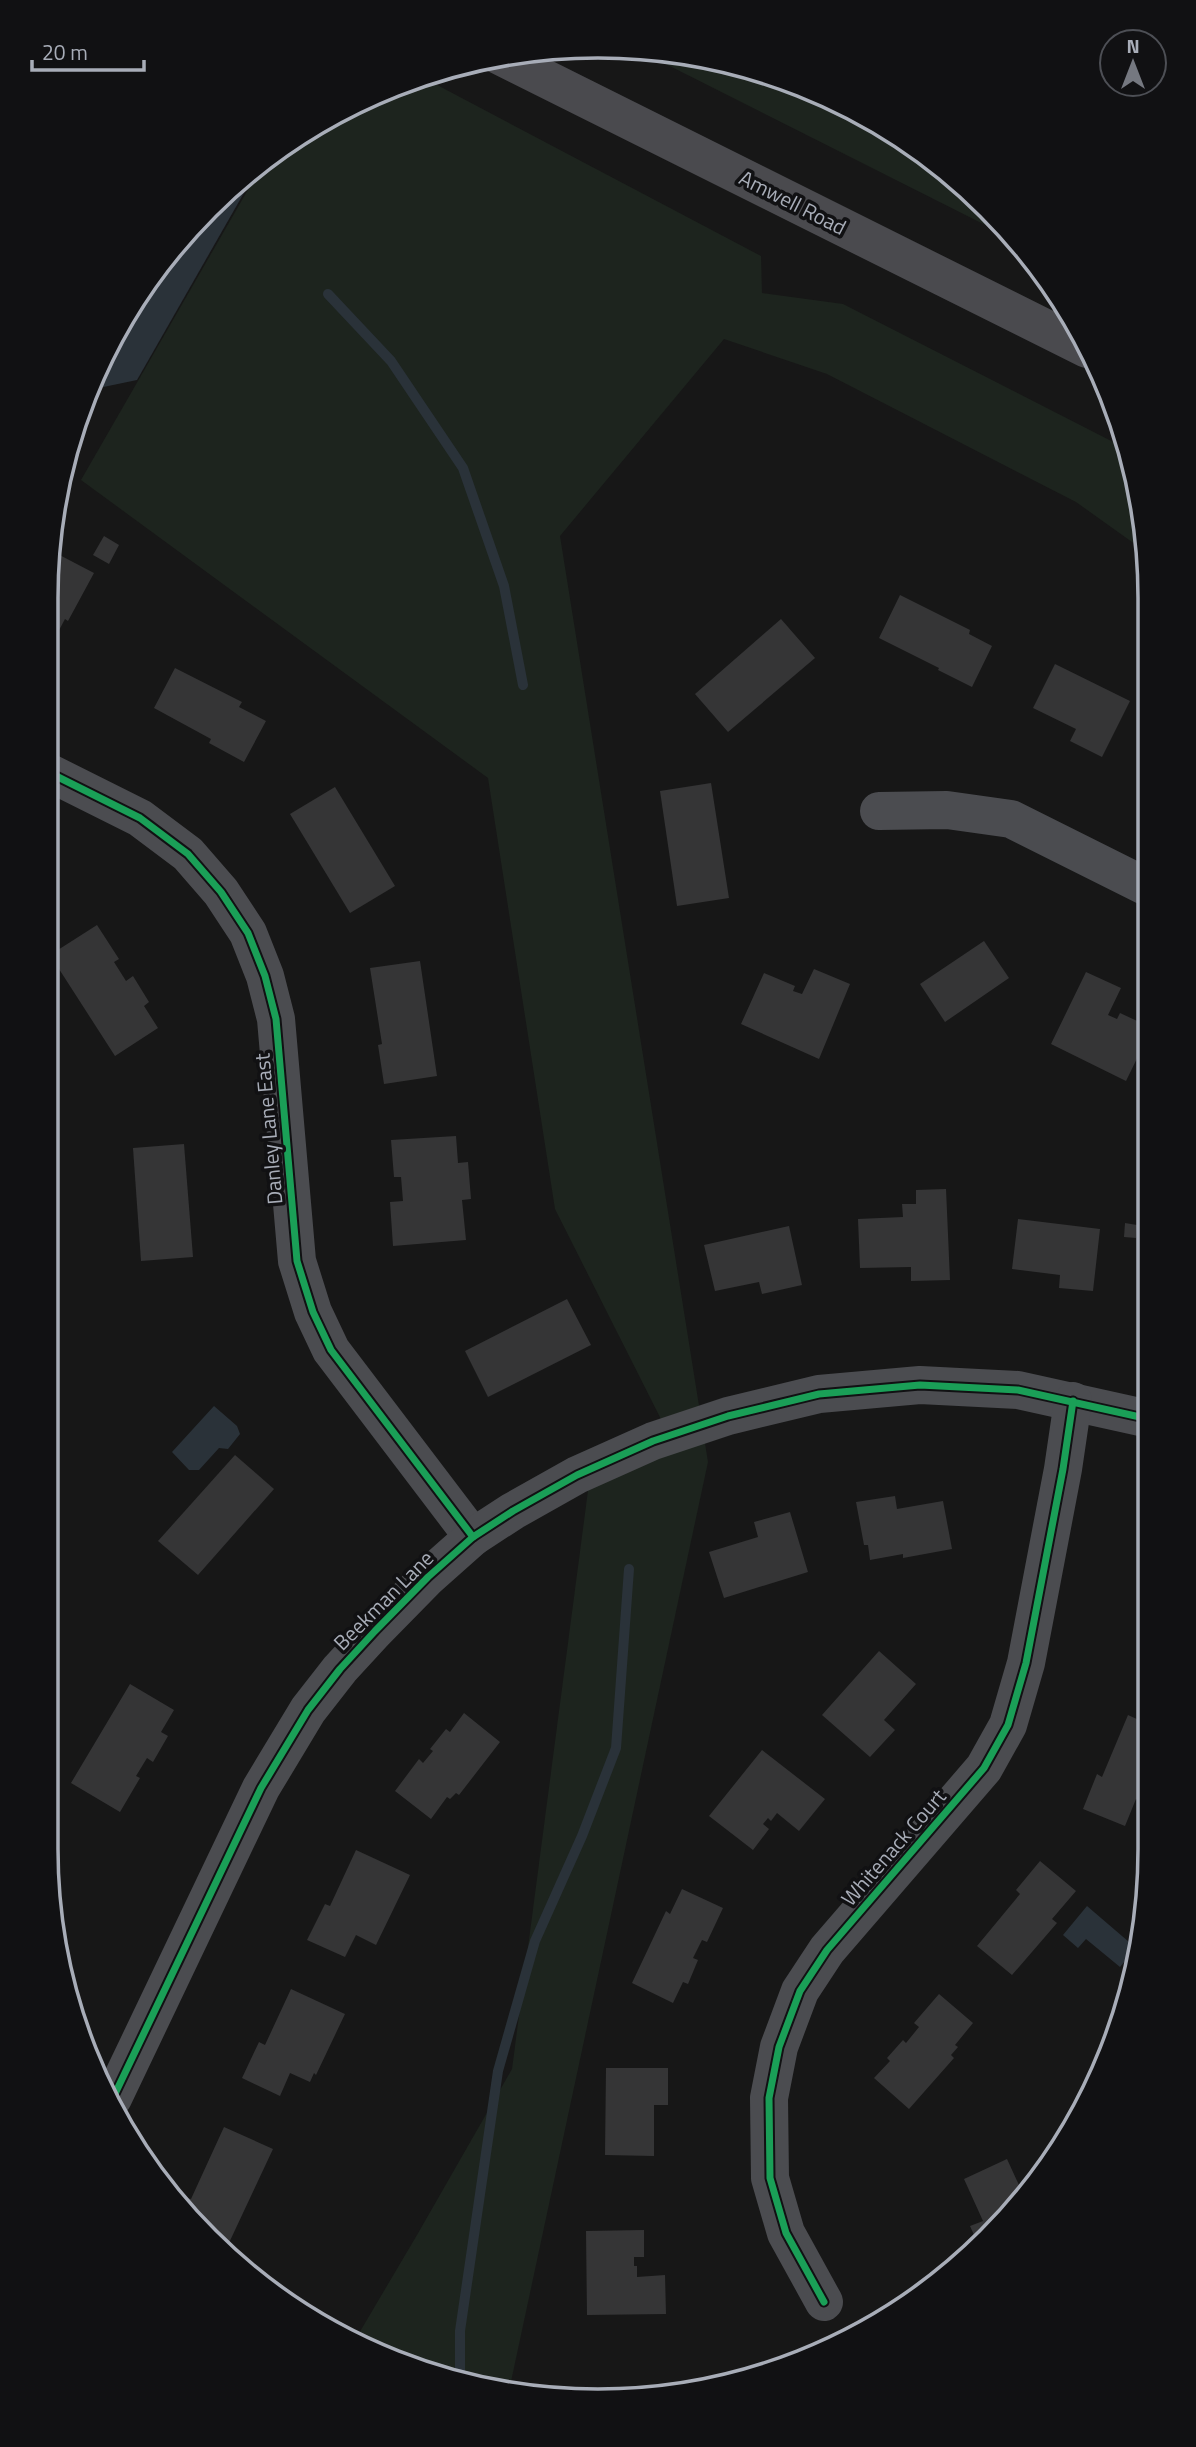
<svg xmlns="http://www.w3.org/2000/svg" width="1196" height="2447" viewBox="0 0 1196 2447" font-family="'Titillium Web',sans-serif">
	<rect width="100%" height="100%" fill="#171717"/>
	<!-- green -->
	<g fill="#1d241e">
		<path d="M636,49l70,7 104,32 124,71 81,81z"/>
		<path d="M422,77l339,179 1,37 81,11 282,144 21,77v27l-70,-50 -249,-128 -103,-35 -164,197 148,926 -199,929h-19l-135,-51 62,-105 95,-166 77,-586 85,-38 -119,-236 -67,-431 -407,-298 184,-320c45,-37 101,-66 157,-83z"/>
	</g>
	<!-- water -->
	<g fill="#2a3239">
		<path d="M261,163l-124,217 -48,10 -1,-4 51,-95 69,-84z"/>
		<path d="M214,1406l23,20 3,8 -12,15 -9,-1 -20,22h-10l-17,-18z"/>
		<path d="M1087,1906l49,42 -16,19 -34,-28 -8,9 -15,-13z"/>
	</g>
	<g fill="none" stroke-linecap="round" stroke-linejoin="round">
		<!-- stream -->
		<g stroke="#2a3239" stroke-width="10">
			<path d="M328,294l63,67 72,107 41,118 19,99"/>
			<path d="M460,2379v-48l38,-260 37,-130 47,-105 34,-88 13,-179"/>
		</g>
	</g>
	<!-- building -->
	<g fill="#353536">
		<path d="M104,536l15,9 -10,19 -16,-9z"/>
		<path d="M50,550l44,23 -26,48 -3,-2 -17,32 -2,-2v-51z"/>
		<path d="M900,595l70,35 -1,4 23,12 -20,41 -34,-17 1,-2 -60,-30z"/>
		<path d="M781,619l34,39 -87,74 -33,-38z"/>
		<path d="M1055,664l75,37 -28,56 -32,-16 6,-12 -43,-21z"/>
		<path d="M175,668l67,34 -3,5 27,14 -22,41 -35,-19 2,-4 -57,-31z"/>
		<path d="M711,783l18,115 -52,8 -17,-115z"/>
		<path d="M335,787l60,99 -45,27 -60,-99z"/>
		<path d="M97,925l22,34 -5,3 12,19 7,-5 16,26 -5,4 14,22 -43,28 -65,-101z"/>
		<path d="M984,941l25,37 -64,44 -25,-38z"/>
		<path d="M420,961l17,115 -53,8 -6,-39 4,-1 -12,-76z"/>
		<path d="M814,969l36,15 -31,75 -78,-35 23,-51 31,13 -2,5 9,3z"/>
		<path d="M1086,972l35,16 -13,27 9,4 3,-6 28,13v10l-22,45 -75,-37z"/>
		<path d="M456,1136l2,27 10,-1 3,37 -9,1 4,40 -73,6 -3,-44 13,-1 -2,-24h-7l-3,-37z"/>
		<path d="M184,1144l9,113 -52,4 -8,-113z"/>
		<path d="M946,1189l4,91 -39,1v-14l-51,1 -2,-49 45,-2 -1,-13h14v-14z"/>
		<path d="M1018,1219l82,10 -7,62 -34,-3 1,-13 -48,-6z"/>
		<path d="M1125,1223l12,2 -1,13 -12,-1z"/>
		<path d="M789,1226l13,59 -40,9 -3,-12 -44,9 -11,-46z"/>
		<path d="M567,1299l24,46 -103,52 -23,-46z"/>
		<path d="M235,1455l39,34 -76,86 -40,-34z"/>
		<path d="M895,1496l2,13 46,-8 9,48 -49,9v-4l-33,6 -2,-15h-4l-8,-43z"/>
		<path d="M790,1512l18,60 -84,26 -15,-46 49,-15 -4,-15z"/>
		<path d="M879,1651l37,33 -32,36 11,10 -25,27 -48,-42z"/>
		<path d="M130,1684l44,26 -13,22 7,4 -15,26 -6,-4 -11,18 4,2 -20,34 -49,-29z"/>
		<path d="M464,1713l36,29 -41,53 -3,-2 -6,6 -3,-2 -16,22 -36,-28 24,-32 4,4 10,-12 -3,-2 16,-20 4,3z"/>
		<path d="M1128,1715l22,10v54l-9,22 -5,-2 -11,27 -42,-17 14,-35 5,3z"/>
		<path d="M762,1750l63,49 -26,32 -22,-18 -6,8 -3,-3 -5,6 6,5 -16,21 -44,-34z"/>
		<path d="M356,1850l54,25 -34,70 -20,-10 -11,22 -38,-17 18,-36 5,2z"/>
		<path d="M1040,1861l36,30 -24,28 5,4 -45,52 -35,-29 43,-52 -4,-4z"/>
		<path d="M682,1889l41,19 -16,34 -5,-2 -9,18 5,2 -10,24 -5,-2 -10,21 -41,-20 34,-72 4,3z"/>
		<path d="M291,1989l54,25 -29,61 -2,-2 -4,9 -20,-9 -10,23 -38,-18 17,-36 6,3z"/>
		<path d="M939,1994l34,29 -18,22 3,2 -7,8 3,3 -45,51 -35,-31 16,-17 -3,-3 16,-18 3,3 13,-16 -5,-4z"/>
		<path d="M606,2068h62v37h-14v51l-49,-1z"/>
		<path d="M224,2127l49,22 -45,96 -26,-14 -17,-19 1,-2 -4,-2 4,-10 5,1z"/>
		<path d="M1007,2159l17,37 -35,43 -10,7 -9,-20 13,-5 -19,-42z"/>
		<path d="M644,2230v27h-10v9h3v11l28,-2 1,39 -79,1 -1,-84z"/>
	</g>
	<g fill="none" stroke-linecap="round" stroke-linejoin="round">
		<!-- street -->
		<g stroke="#4b4c50" stroke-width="38">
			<path d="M46,771l94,47 48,36 33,38 27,41 17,43 11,43 21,242 16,51 18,38 142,187"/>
			<path d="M879,811l68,-1 64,9 136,68"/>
			<path d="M113,2098l148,-310 47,-78 32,-41 35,-38 53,-54 45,-40 40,-26 64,-36 76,-34 75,-25 91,-22 101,-9 98,5 131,29"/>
			<path d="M824,2302l-38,-69 -16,-55 -1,-80 10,-51 21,-56 27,-41 157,-182 24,-43 18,-62 37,-194 10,-68"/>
		</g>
		<!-- secondary -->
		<path stroke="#4a4a4e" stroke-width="38" d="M498,55l589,294"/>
		<!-- cycleway casing -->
		<g stroke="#111113" stroke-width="11">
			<g id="cycleway">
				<path d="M46,771l94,47 48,36 33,38 27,41 17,43 11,43 21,242 16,51 18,38 142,187"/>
				<path d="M113,2098l148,-310 47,-78 32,-41 35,-38 53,-54 45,-40 40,-26 64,-36 76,-34 75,-25 91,-22 101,-9 98,5 131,29"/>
				<path d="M824,2302l-38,-69 -16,-55 -1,-80 10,-51 21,-56 27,-41 157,-182 24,-43 18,-62 37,-194 10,-68"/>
			</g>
		</g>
		<!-- cycleway -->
		<use href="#cycleway" stroke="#1a9f57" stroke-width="7"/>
	</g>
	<g text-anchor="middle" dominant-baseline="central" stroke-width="7" stroke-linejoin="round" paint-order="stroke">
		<!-- street labels -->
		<g font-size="21" fill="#a8adb8" stroke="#111113">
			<text transform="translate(793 202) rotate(27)">Amwell Road</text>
			<text transform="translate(268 1129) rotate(-95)">Danley Lane East</text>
			<text transform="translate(383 1600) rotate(-45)">Beekman Lane</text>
			<text transform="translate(893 1847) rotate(-49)">Whitenack Court</text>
		</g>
	</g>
	<!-- crop -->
	<path d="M0 0H1196V2447H0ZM598 58H598A540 540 0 0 1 1138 598V1849A540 540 0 0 1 598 2389H598A540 540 0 0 1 58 1849V598A540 540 0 0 1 598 58Z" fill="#111113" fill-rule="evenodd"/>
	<path fill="none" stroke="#a8adb8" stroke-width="3.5" d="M598 58H598A540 540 0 0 1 1138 598V1849A540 540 0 0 1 598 2389H598A540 540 0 0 1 58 1849V598A540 540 0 0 1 598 58Z"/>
	<!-- north arrow -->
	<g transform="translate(1133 63)"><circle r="33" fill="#111113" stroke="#4d4f55" stroke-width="2"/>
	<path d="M0-5L12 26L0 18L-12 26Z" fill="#757880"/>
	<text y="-10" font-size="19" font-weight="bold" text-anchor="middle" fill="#a8adb8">N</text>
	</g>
	<!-- scale -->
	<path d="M32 60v10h112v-10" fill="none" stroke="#a8adb8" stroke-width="3.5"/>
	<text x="42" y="60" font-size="21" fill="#a8adb8" stroke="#111113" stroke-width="5" paint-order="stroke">20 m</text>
</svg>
